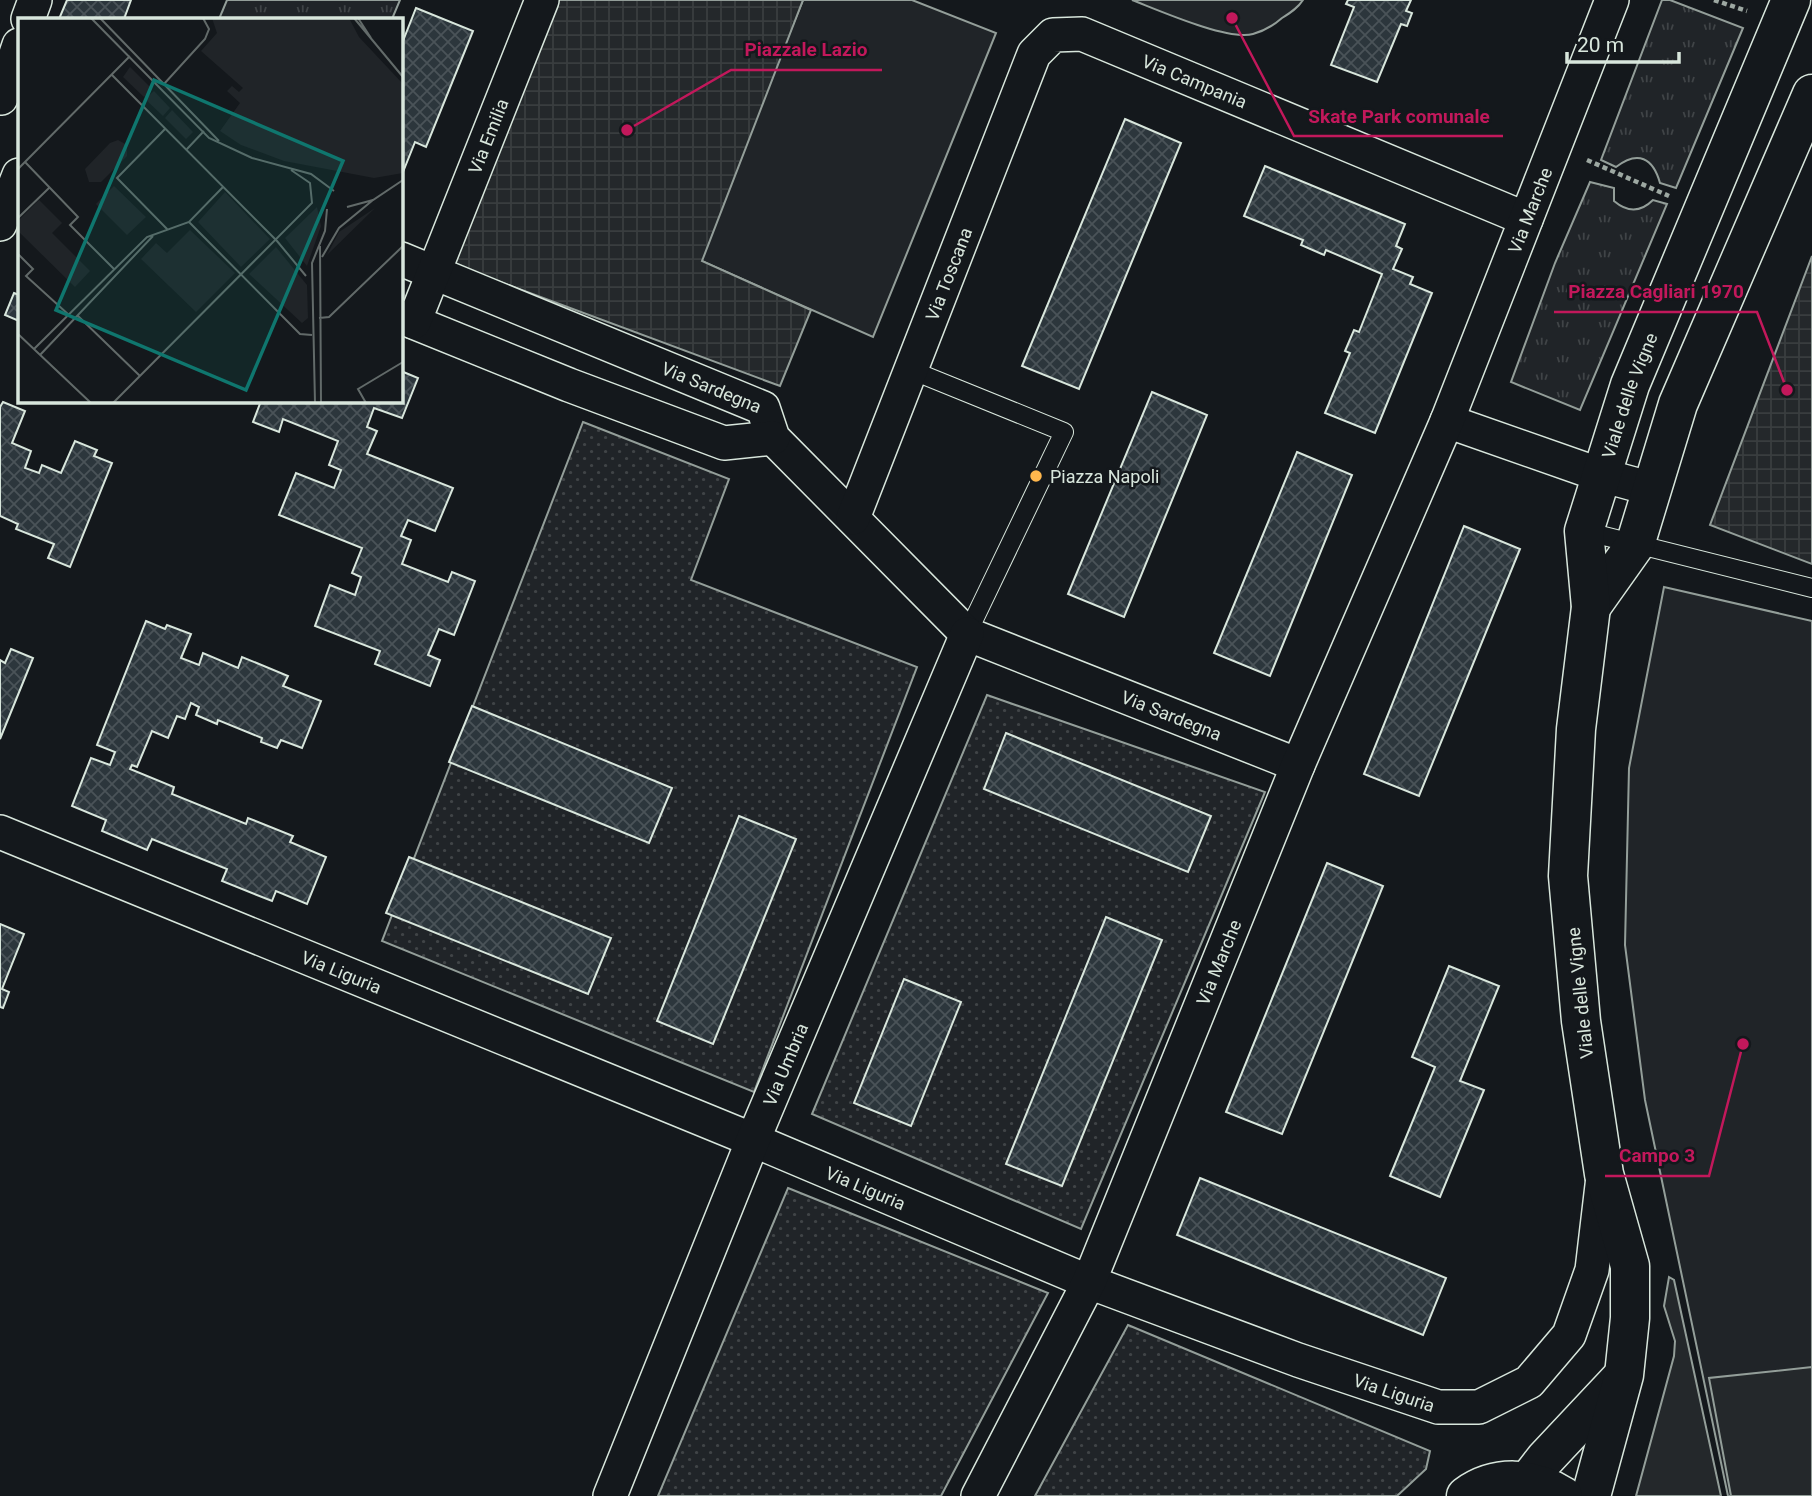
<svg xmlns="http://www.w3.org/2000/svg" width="1812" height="1496" viewBox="0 0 1812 1496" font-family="Roboto,sans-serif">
	<defs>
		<pattern id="grass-dots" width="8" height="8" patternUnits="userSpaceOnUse" patternTransform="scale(1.75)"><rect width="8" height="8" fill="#202428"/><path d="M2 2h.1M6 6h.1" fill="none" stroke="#404447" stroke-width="1.8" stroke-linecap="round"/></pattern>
		<pattern id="park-tufts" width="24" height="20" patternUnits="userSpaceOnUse" patternTransform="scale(1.75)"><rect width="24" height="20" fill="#202428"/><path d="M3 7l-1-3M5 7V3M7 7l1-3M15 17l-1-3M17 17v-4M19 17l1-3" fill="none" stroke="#404447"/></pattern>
		<pattern id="plaza-grid" width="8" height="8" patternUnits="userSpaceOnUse" patternTransform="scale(1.75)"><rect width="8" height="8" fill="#24282b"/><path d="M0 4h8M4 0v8" fill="none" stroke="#393d3f"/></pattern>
		<pattern id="building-cross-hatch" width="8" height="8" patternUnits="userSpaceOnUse" patternTransform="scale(1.75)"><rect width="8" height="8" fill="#2c363c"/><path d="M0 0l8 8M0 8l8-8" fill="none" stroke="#4a5358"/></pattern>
	</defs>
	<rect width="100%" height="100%" fill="#14181c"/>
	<!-- grass -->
	<g fill="url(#grass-dots)" stroke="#939e99" stroke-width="2">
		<path d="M583,422l146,57 -38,101 226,87 -163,425 -372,-151z"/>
		<path d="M987,695l278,97 -184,437 -269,-115z"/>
		<path d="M788,1188l260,105 -107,203h-283z"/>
		<path d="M1128,1325l302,126 -4,18 -29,27h-362z"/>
	</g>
	<!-- park -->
	<g fill="url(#park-tufts)" stroke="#939e99" stroke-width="2">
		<path d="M227,0h173l-8,19h-173z"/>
		<path d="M1662,0h8l73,28 -67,160 -16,-5c-7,-25 -22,-33 -44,-16l-15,-7z"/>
		<path d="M1590,182l24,6v13c13,11 26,12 39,-1l14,4 -87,206 -69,-28 44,-119z"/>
	</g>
	<!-- pitch -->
	<g fill="#202428" stroke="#939e99" stroke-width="2">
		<path d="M803,0h109l84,33 -123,304 -176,-78z"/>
		<path d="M1132,0h171c-5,8 -13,13 -21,18 -8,7 -18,13 -29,16 -25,7 -95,-24 -121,-34z"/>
		<path d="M1664,587l148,34v875h-84l-83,-396 -20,-155 4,-177z"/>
	</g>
	<!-- parking -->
	<g fill="#24282b" stroke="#939e99" stroke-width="2">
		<path d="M1669,1277l5,3 47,216h-85l38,-140 1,-15 -11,-35z"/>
		<path d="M1812,1367v129h-81l-22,-118z"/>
	</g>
	<!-- plaza -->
	<g fill="url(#plaza-grid)" stroke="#939e99" stroke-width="2">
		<path d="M553,0h250l-101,261 109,49 -31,76 -331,-123z"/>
		<path d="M1812,256v308l-102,-39z"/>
	</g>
	<!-- building -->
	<g fill="url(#building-cross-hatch)" stroke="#d8e6dc" stroke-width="2">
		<path d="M67,0h64l-7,19h-65z"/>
		<path d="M1348,0h63l-5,11 6,2 -5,13 -6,-2 -24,58 -46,-17 23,-58 -8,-3z"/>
		<path d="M416,8l57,23 -47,116 -11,-5 -14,35v-131z"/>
		<path d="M1125,119l56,24 -102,246 -57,-23z"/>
		<path d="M1265,166l140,58 -9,22 6,3 -9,20 20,8 -3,7 22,9 -57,140 -50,-20 25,-60 -5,-2 9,-21 5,2 23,-58 -56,-24 -2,5 -23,-10 2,-5 -59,-24z"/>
		<path d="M14,293l5,2v26l-14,-6z"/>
		<path d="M401,371l17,7 -16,40 -28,-10 -7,19 10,4 -10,23 86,34 -18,43 -27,-11 -7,16 10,4 -9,24 46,18 4,-10 23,9 -21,54 -15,-6 -11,26 12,5 -10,26 -55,-22 5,-13 -65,-25 15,-41 25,10 6,-18 -9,-4 10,-25 -83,-33 17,-42 38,15 7,-18 -12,-5 9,-24 -55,-22 -4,13 -26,-10 8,-21h140z"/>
		<path d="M1152,392l55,23 -83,202 -56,-23z"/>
		<path d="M3,402l22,9 -13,32 19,8 -6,17 14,5 3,-8 19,8 14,-32 22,9 -3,6 18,7 -42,104 -22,-9 6,-14 -38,-15 2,-5 -18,-8v-109z"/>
		<path d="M1297,452l55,23 -82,201 -56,-23z"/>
		<path d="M1464,526l56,23 -101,247 -55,-22z"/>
		<path d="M146,621l19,8 2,-4 24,9 -10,24 18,7 4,-12 35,15 4,-11 46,19 -5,10 38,15 -19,47 -21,-8 -4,8 -16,-6 1,-4 -44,-18 -1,4 -21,-9 3,-8 -8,-4 -6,16 -8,-3 -9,22 -16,-7 -15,36 -5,-2 -2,4 44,18 -2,7 74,30 2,-6 45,18 -3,6 36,15 -19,47 -31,-13 -4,10 -50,-20 5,-12 -75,-30 -5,11 -45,-19 4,-11 -34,-14 19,-48 19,7 5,-13 -18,-7z"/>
		<path d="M11,649l22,9 -33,81v-79l5,3z"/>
		<path d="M472,706l200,82 -23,55 -200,-81z"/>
		<path d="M1006,733l205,83 -23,56 -204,-83z"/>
		<path d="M739,816l57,23 -83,205 -56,-23z"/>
		<path d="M409,857l202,81 -23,56 -202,-81z"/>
		<path d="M1327,863l56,23 -101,248 -56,-22z"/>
		<path d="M1106,917l56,23 -100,246 -56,-22z"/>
		<path d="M0,924l24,10 -22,55 7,3 -6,16 -3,-1z"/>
		<path d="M1449,966l50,20 -39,95 24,9 -44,107 -50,-21 45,-109 -23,-10z"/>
		<path d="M904,979l57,23 -50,124 -57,-23z"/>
		<path d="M1200,1178l246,100 -23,57 -246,-100z"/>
	</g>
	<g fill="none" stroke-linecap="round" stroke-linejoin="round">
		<!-- service casing -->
		<g stroke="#d8e6dc" stroke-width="20">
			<g id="service">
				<path d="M911,370l153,62 -97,202"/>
				<path d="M1584,531l228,57"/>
			</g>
		</g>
		<!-- minor casing -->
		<g stroke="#d8e6dc" stroke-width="36">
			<g id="minor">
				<path d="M28,19l7,-19"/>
				<path d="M1,98l18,-53"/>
				<path d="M0,224l19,-49"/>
				<path id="s1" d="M401,259l362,149 10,30 194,196 331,131"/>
				<path d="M401,317l168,68 155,58 49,-5"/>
				<path id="s2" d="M414,322l128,-322"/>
				<path d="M1447,421l154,54 51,14"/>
				<path id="s3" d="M853,518l181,-464 19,-19 29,-1 444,185"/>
				<path id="s4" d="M0,832l753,308 336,142 209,78 140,47h41l50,-25 40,-47 23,-65 11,-93"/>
				<path id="s5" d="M610,1496l143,-356 214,-506"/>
				<path id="s6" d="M978,1496l111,-214 209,-517 149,-344 165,-421"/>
			</g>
		</g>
		<!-- tertiary casing -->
		<g stroke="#d8e6dc" stroke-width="41">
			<g id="tertiary">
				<path d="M1591,607l44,-62 43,-141 134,-310"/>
				<path d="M1528,1481l17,-22 77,-82"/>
				<path id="s7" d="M1591,1496l33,-121 6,-57v-52l-26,-92 -23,-153 -13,-145 8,-147 15,-122 -7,-76 46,-146 161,-385"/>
			</g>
		</g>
		<!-- secondary casing -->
		<g stroke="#d8e6dc" stroke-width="41">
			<path id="secondary" d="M1466,1496c30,-22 67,-19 97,0"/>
		</g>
		<!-- path -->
		<g stroke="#9da8a2" stroke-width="4.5" stroke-dasharray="5 3.5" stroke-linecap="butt">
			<path d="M1714,0l33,11"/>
			<path d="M1587,160l82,36"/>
		</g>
		<!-- service -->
		<use href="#service" stroke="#14181c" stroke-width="18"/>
		<!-- minor -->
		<use href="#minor" stroke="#14181c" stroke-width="33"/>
		<!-- tertiary -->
		<use href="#tertiary" stroke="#14181c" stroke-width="38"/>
		<!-- secondary -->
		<use href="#secondary" stroke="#14181c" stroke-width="38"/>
	</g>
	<!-- markers -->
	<circle fill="#ffb74d" stroke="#14181c" stroke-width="2.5" cx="1036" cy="476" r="7"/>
	<g text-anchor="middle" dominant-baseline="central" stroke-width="5" stroke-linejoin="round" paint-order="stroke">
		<!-- street labels -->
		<g font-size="18" fill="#d8e6dc" stroke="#14181c">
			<text stroke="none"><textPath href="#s3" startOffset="676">Via Campania</textPath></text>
			<text stroke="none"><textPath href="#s2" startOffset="200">Via Emilia</textPath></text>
			<text stroke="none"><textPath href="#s6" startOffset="1400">Via Marche</textPath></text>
			<text stroke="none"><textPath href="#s3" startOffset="262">Via Toscana</textPath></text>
			<text stroke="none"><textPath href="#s1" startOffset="336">Via Sardegna</textPath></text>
			<text stroke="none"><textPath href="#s7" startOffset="1120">Viale delle Vigne</textPath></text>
			<text stroke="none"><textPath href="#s1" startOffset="919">Via Sardegna</textPath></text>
			<text stroke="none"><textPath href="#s6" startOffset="586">Via Marche</textPath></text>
			<text stroke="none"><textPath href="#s4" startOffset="369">Via Liguria</textPath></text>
			<text transform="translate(1580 993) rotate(-96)">Viale delle Vigne</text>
			<text stroke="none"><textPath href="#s5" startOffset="466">Via Umbria</textPath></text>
			<text stroke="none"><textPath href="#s4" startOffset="936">Via Liguria</textPath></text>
			<text stroke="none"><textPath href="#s4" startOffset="1503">Via Liguria</textPath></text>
		</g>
		<!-- poi labels -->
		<g font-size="18" fill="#d8e6dc" stroke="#14181c" text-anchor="start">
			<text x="1050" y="476">Piazza Napoli</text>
		</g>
	</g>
	<!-- overview -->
	<g transform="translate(18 18)">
		<rect width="385" height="385" fill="#14181c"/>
		<path d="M207,174l45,47 -29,28 -43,-45zM299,189l4,19 -14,40 -22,-28zM357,190l-48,47 12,-23zM172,212l45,43 -39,39 -55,-53 15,-16 11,10zM258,229l31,38 1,33 -6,5 -53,-49z" fill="#202428"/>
		<path d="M112,49l22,22 -8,8 -21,-20zM136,73l16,17 -7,8 -18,-17zM154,92l21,22 -7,7 -21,-21zM21,182l23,23 -10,10 38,38 -15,16 -57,-56v-10z" fill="#202428"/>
		<path d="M194,0h137l10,19 44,47v89l-29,5 -90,-17 -43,-16 -21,-14 20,-28 -13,-12 5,-5 7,6 4,-4 -42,-37 16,-18zM100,122l9,5v11l-26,26h-12l-4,-13 25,-26zM96,168l32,31 -19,18 -31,-31z" fill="#202428"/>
		<path fill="none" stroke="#626a69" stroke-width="2" d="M73,0l118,120 43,20 59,16 23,17M82,0l119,123M336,0l49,59M340,0l13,20M93,56l166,167 29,35M146,66l41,-45 4,-10 -6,-11M148,110l-49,50 51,52M169,131l17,-18M7,144l53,55 -8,8 45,45M0,151l112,-113M329,189l26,-7 30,-20M0,200l31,-30M171,204l111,112 12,1M302,228l1,157M0,236l15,15 -7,7 43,39M304,239l17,-29 34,-28M59,297l63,61M301,300l10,-1 74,-71M0,316l73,69M16,331l113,-112 42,-15 34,-35M22,337l113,-119M95,385l199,-200 -2,-20 -19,-13M297,385l-3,-140 13,-32 2,-22M348,385l-8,-14 45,-27"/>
		<path fill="#0f766e" fill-opacity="0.15" stroke="#0f766e" stroke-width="3.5" d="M136,62l189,81 -97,229 -190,-80z"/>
		<rect width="385" height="385" fill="none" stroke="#d8e6dc" stroke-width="3.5"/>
	</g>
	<!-- callouts -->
	<path fill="none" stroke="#c2185b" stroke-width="2.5" d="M627 130L731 70H882M1232 18L1294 136H1503M1787 390L1757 312H1554M1743 1044L1709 1176H1605"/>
	<g fill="#c2185b" stroke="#14181c" stroke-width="2.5">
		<circle cx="627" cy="130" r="7"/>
		<circle cx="1232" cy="18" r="7"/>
		<circle cx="1787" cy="390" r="7"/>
		<circle cx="1743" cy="1044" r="7"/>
	</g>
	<g font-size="19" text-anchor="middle" font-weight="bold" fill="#c2185b" stroke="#14181c" stroke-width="5" stroke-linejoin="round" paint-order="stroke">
		<text x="806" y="56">Piazzale Lazio</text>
		<text x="1399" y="123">Skate Park comunale</text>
		<text x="1656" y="298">Piazza Cagliari 1970</text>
		<text x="1657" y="1162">Campo 3</text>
	</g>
	<!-- scale -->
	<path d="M1567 52v10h112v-10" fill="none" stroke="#d8e6dc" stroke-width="3.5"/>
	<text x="1577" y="52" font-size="21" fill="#d8e6dc" stroke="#14181c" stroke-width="5" paint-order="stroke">20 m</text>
</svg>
